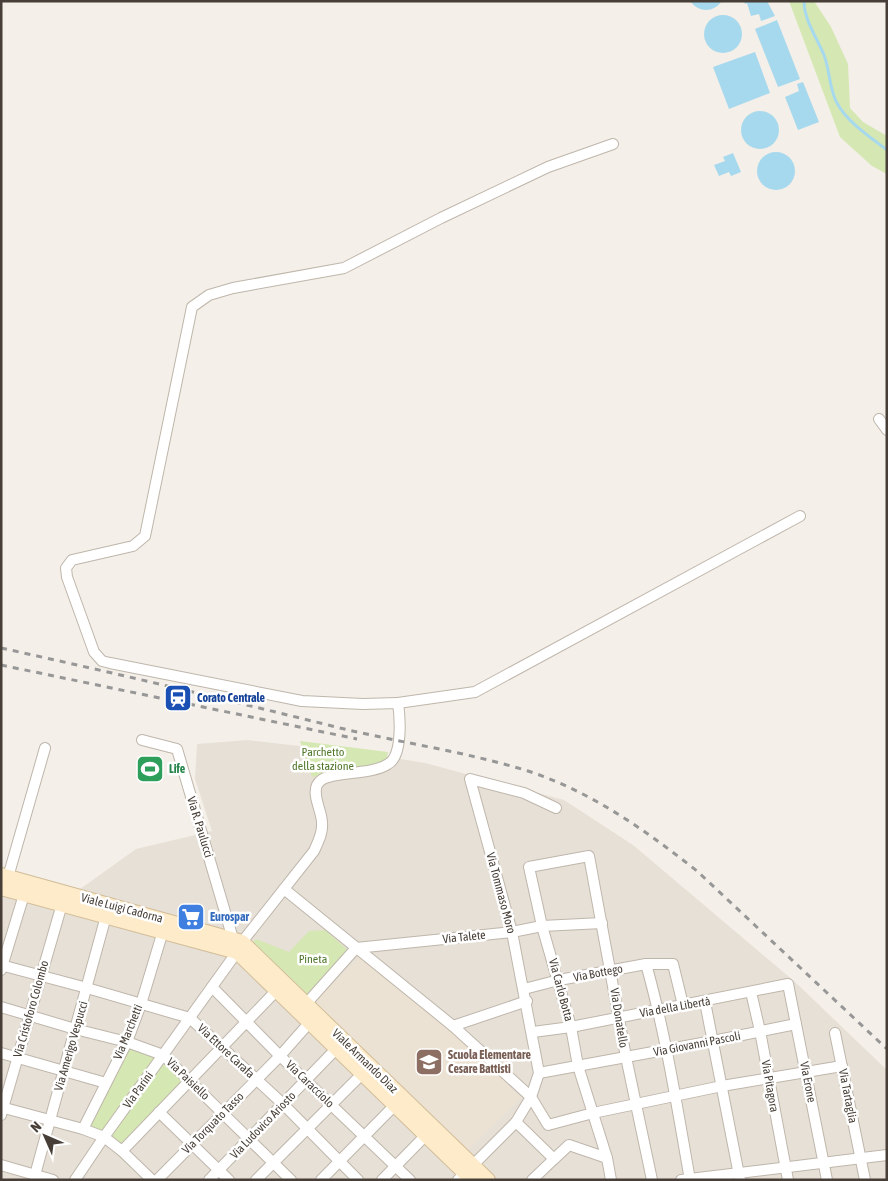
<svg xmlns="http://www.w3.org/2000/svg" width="888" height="1181" viewBox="0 0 888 1181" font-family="'Asap Condensed',sans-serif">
	<rect width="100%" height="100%" fill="#f4efe8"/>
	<!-- residential -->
	<path fill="#e7e0d7" d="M248,740l128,15 49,8 139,37 69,45 161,136 93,89v110h-886v-308l75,20 60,-43 76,-18 -17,-52 2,-35z"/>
	<!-- education -->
	<path fill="#ece2d3" d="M360,957l89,69 72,72 -55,54 -153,-149z"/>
	<!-- green -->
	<g fill="#d5e7b2">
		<path d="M789,1h25l17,26 17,37 2,44 13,14 24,14v38l-15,-8 -32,-29z"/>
		<path d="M300,741l88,11 -2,10 -74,15z"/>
		<path d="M325,930l25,22 -43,47 -58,-53 7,-7 33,13 20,-21z"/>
		<path d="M127,1046l30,11 -54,76 -15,-6z"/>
		<path d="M163,1059l21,21 -62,67 -14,-11z"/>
	</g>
	<!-- water -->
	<g fill="#a7d9ee">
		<path d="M690,1h32c-9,12 -23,12 -32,0z"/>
		<path d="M744,1h23l8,15 -14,5 -2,-7 -8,2 -4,-13 -2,1z"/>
		<circle cx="723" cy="34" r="19"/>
		<path d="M777,20l23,59 -22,8 -23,-58z"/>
		<path d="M755,52l15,41 -41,16 -16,-42z"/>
		<path d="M803,82l16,40 -21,8 -13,-33 14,-6 -2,-7z"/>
		<circle cx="760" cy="130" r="19"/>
		<circle cx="776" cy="171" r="19"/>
		<path d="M733,153l8,19 -10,4 -2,-4 -10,4 -5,-11 11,-4 -2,-4z"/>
	</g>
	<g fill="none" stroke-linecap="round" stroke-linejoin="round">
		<!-- stream -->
		<path stroke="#a7d9ee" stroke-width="3" d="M804,1c0,19 13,37 20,54 6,15 5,34 13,48 10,19 33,34 50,47"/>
		<!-- minor casing -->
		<g stroke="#bfb6ab" stroke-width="12">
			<g id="minor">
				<path d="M879,419l8,11"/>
				<path d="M398,703l77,-11 325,-176"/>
				<path d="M142,740l35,9 56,190"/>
				<path d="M556,808l-32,-15 -54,-14 42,153 27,141 -8,24 -15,25 38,37 15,-14 38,13 -29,-92 -7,-39 -29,-101 -13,-59 60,-11 37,201 26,123"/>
				<path d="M8,877l37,-129"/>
				<path d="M284,889l169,137 78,71 17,28 45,-12 129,-27 120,-20"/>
				<path d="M646,964c20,71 31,143 44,216"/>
				<path d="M1,965l86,23 103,30 93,86 75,76"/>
				<path d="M1,970l25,-82"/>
				<path d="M212,987l68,69 130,124"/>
				<path d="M524,989l35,-9 87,-16h27l10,41"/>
				<path d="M751,992l9,39 28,149"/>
				<path d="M705,1002l35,178"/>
				<path d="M306,1004l50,-56 156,-16 30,-6 60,-3"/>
				<path d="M1,1007l74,22 52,13 36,13 128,125"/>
				<path d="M453,1026l74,-25"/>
				<path d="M533,1032l38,-5 217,-43 39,196"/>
				<path d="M835,1033l30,147"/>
				<path d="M1,1053l105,30"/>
				<path d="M539,1073l174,-32 83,-17"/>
				<path d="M1,1107l82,22 21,8 18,14 30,29"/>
				<path d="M159,1112l70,68"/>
				<path d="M1,1115l61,-211"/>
				<path d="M83,1129l44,-87 14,-38 22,-73"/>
				<path d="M122,1151l155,-161"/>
				<path d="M607,1158l4,22"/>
				<path d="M1,1165l52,15"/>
				<path d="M35,1175l71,-259"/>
				<path d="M75,1180l29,-43 133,-185 5,-10 72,-91c4,-9 9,-18 8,-28 0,-12 -10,-27 -5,-38 3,-6 9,-8 15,-9 17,-4 43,-3 56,-12 15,-8 12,-47 10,-61l-35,1 -61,-3 -192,-38 -8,-2 -8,-9 -27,-75 -1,-9 6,-8 61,-14 12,-10 47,-229 17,-12 24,-7 111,-20 97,-50 107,-51 65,-23"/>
				<path d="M157,1180l123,-124 30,-34"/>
				<path d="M209,1180l128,-132"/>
				<path d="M256,1180l107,-107"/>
				<path d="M321,1180l74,-75"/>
				<path d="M382,1180l44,-45"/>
				<path d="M458,1180l58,-58"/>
				<path d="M532,1180l22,-21"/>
				<path d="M681,1180l206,-25"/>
			</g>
		</g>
		<!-- secondary casing -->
		<g stroke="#d2bd99" stroke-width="16">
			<g id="secondary">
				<path d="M1,875l241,67 246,238"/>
				<path d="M1,888l236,64 235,228"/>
			</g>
		</g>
		<!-- minor -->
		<use href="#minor" stroke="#fff" stroke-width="10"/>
		<!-- secondary -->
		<use href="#secondary" stroke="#fdebc9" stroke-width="14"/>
		<!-- rail -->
		<g stroke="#979797" stroke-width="3" stroke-dasharray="6 6" stroke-linecap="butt">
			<path d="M1,648c114,25 227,52 339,80 62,15 127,24 188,43 64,21 117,59 169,100l190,178"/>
			<path d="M1,665l356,74"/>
		</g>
	</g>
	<!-- icons -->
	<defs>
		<g id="station-square" transform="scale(1.4375)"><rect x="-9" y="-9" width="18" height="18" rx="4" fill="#1a4fb4" stroke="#fff"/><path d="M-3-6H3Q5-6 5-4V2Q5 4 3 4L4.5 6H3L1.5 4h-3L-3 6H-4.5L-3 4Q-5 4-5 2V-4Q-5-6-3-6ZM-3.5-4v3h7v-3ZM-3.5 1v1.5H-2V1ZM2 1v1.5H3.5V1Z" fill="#fff"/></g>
		<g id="stadium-square" transform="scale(1.4375)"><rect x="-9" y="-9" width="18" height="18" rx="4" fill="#2e9e5b" stroke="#fff"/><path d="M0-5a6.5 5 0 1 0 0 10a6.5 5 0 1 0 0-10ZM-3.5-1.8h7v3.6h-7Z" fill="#fff"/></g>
		<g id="supermarket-square" transform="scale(1.4375)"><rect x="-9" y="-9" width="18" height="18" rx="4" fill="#3f7fe0" stroke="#fff"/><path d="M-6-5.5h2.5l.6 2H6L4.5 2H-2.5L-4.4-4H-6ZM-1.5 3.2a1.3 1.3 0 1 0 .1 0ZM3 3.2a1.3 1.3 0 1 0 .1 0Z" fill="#fff"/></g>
		<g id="school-square" transform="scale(1.4375)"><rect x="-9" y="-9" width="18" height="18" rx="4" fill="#8d6e63" stroke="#fff"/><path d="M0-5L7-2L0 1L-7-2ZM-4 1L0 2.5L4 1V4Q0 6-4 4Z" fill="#fff"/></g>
	</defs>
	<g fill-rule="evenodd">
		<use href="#station-square" x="178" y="698"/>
		<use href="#stadium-square" x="150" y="769"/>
		<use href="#supermarket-square" x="191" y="917"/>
		<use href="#school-square" x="429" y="1062"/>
	</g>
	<g text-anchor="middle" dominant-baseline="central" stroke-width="5" stroke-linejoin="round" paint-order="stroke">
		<!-- transit labels -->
		<g font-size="12" font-weight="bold" fill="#164399" stroke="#fff" text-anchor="start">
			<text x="197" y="698">Corato Centrale</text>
		</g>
		<!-- park labels -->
		<g font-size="12" fill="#51772c" stroke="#fff">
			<text x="323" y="752">Parchetto<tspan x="323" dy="14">della stazione</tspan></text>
			<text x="313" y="959">Pineta</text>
		</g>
		<!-- leisure labels -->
		<g font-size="12" font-weight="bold" fill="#27864d" stroke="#fff" text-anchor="start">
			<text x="169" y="769">Life</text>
		</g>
		<!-- street labels -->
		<g font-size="12" fill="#473f37" stroke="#fff">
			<text transform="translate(200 827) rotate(73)">Via R. Paulucci</text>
			<text transform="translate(501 893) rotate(75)">Via Tommaso Moro</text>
			<text transform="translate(122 908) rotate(15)">Viale Luigi Cadorna</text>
			<text transform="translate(464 937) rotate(-6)">Via Talete</text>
			<text transform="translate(598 973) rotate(-11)">Via Bottego</text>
			<text transform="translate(561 990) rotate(75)">Via Carlo Botta</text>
			<text transform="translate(675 1007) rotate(-10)">Via della Libertà</text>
			<text transform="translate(31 1009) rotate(-74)">Via Cristoforo Colombo</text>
			<text transform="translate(619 1018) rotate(81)">Via Donatello</text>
			<text transform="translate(128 1032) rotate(-68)">Via Marchetti</text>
			<text transform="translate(697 1044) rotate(-11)">Via Giovanni Pascoli</text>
			<text transform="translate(71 1046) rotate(-74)">Via Amerigo Vespucci</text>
			<text transform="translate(226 1051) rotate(43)">Via Ettore Carafa</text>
			<text transform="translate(365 1061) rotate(44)">Viale Armando Diaz</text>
			<text transform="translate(188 1079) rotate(44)">Via Paisiello</text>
			<text transform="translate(808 1082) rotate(79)">Via Erone</text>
			<text transform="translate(310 1084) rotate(44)">Via Caracciolo</text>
			<text transform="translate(770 1086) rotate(80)">Via Pitagora</text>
			<text transform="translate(138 1090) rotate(-54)">Via Parini</text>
			<text transform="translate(848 1096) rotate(79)">Via Tartaglia</text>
			<text transform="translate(213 1123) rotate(-45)">Via Torquato Tasso</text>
			<text transform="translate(263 1125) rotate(-46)">Via Ludovico Ariosto</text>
		</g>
		<!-- shop labels -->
		<g font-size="12" font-weight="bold" fill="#366cbe" stroke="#fff" text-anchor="start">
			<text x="210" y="917">Eurospar</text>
		</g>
		<!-- education labels -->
		<g font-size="12" font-weight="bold" fill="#785e54" stroke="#fff" text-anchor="start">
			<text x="448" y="1055">Scuola Elementare<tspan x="448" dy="14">Cesare Battisti</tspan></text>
		</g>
	</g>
	<!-- border -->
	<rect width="888" height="1181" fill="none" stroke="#473f37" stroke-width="5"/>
	<!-- north arrow -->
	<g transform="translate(45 1136) rotate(315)" stroke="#ffffff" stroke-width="4" paint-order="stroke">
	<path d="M0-4L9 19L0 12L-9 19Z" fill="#473f37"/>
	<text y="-8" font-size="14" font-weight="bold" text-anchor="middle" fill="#473f37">N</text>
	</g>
</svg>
